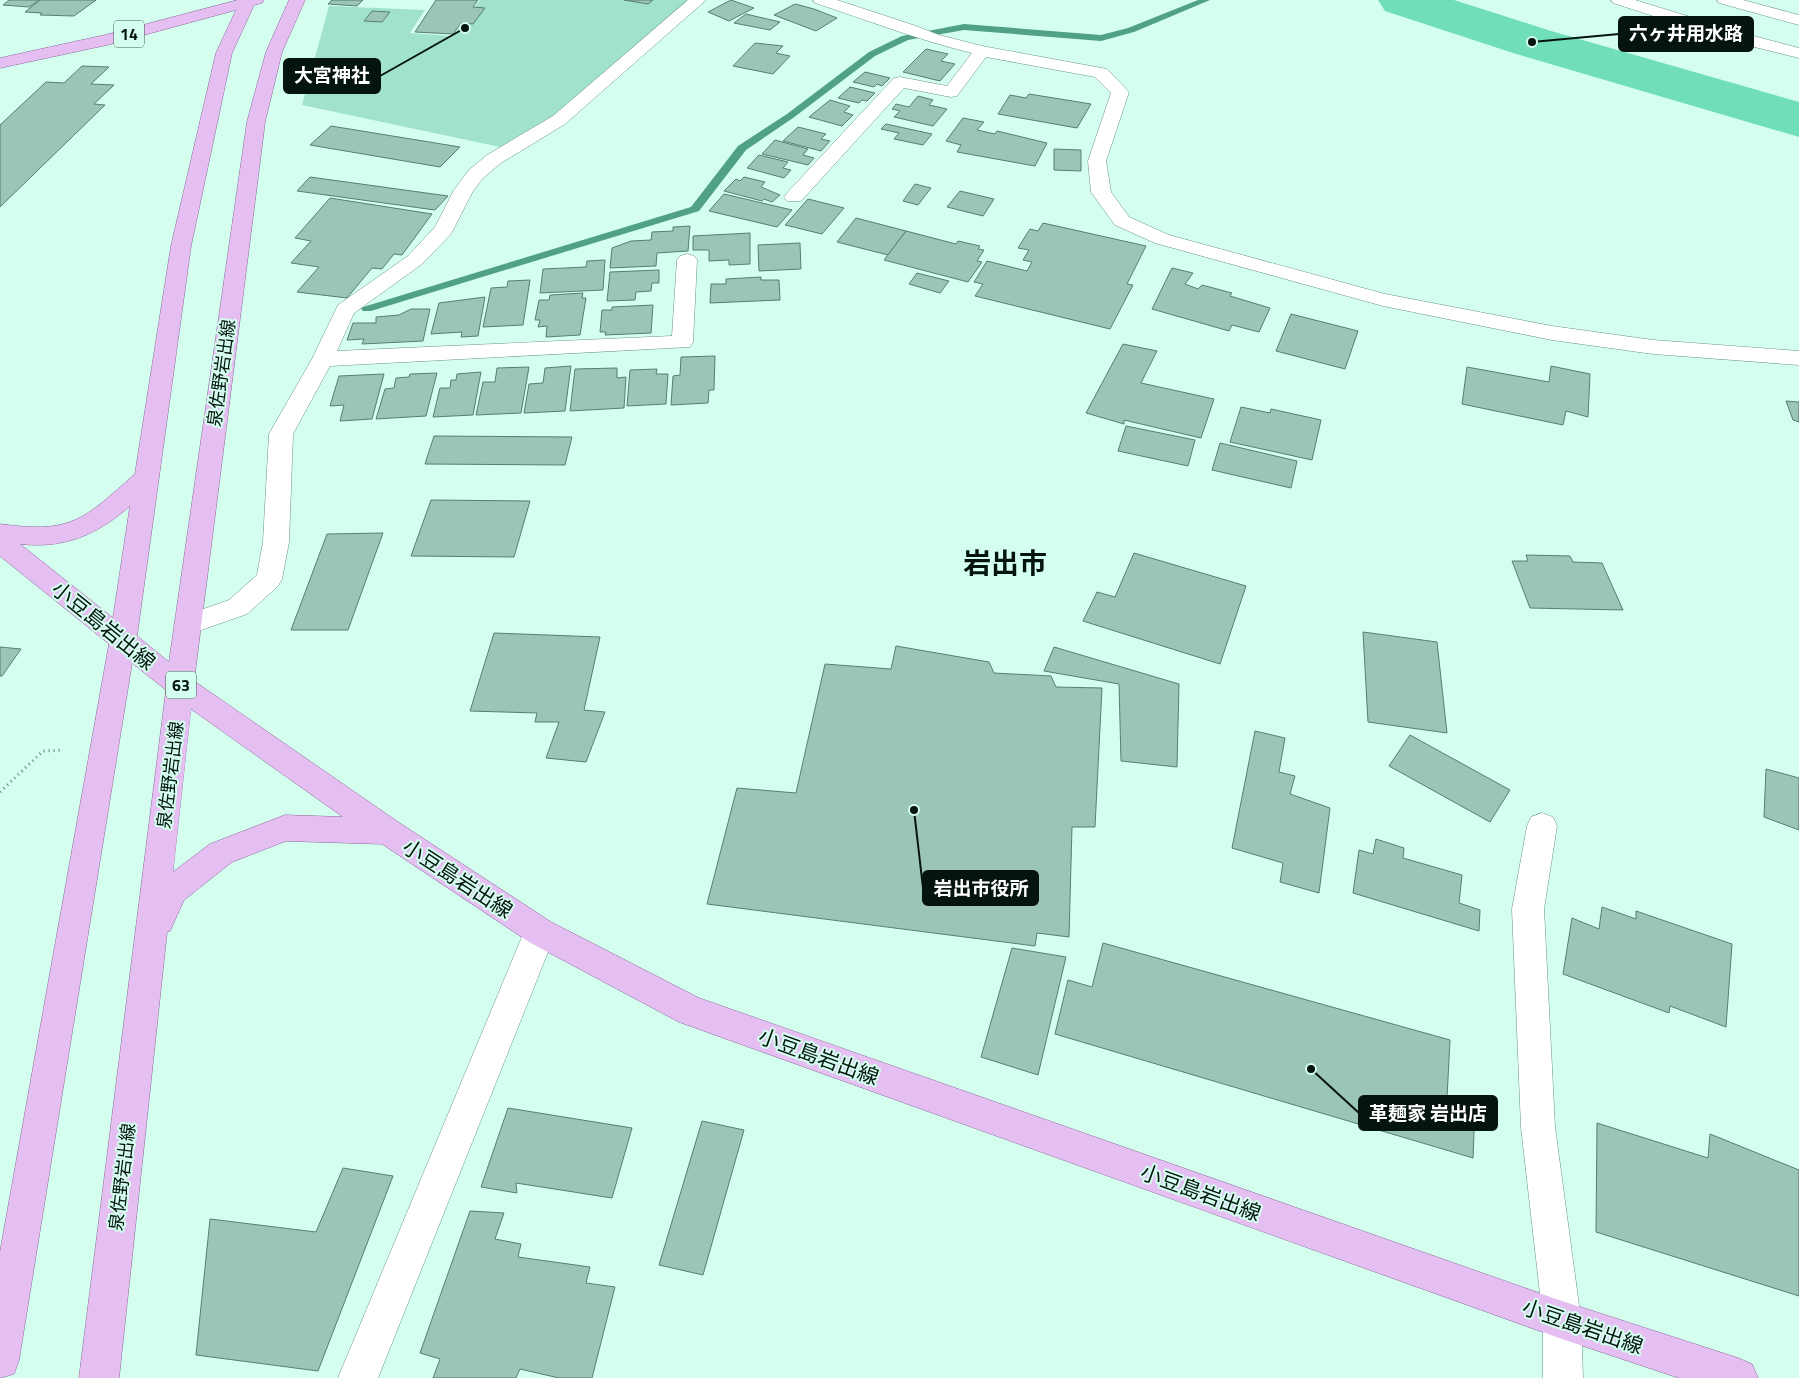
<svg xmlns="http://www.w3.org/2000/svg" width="1799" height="1378" viewBox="0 0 1799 1378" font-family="'Titillium Web','Noto Sans JP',sans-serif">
	<rect width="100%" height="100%" fill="#d4ffef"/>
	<!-- green -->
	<path fill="#a1e2cb" d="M480,0h225l-104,88 -101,59 -198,-42 27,-99 96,4 -15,23 42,3z"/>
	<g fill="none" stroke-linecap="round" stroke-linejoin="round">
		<!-- stream -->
		<path fill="#50a187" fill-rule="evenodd" d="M1198,0h12l-76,32 -33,9 -137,-11 -56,10 -33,16 -82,62 -47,32 -47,61 -328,100h-8l-2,-2 2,-2 328,-100 47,-61 49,-32 82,-62 33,-16 62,-12 137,11 27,-7z"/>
		<!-- river -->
		<path fill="#70ddbb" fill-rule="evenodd" d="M1378,0h76l97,31 248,71v35l-286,-84 -128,-42z"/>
	</g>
	<!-- building -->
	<g fill="#9bc5b5" stroke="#577f71">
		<path d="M9,0h30l-10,7 -26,-2z"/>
		<path d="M40,0h56l-22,16 -34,-1 2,-2 -17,-1z"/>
		<path d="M332,0h31l-6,6 -29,-2z"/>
		<path d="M436,0h42l-5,7 12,1 -12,16 -12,-1 -8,11 -38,-2z"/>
		<path d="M624,0h29l-5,4z"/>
		<path d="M731,0l23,8 -25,13 -21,-9z"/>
		<path d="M795,4l19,5 23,9 -21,13 -42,-16z"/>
		<path d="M372,11l18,1 -8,10 -18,-1z"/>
		<path d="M746,14l34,8 -10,8 -36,-7z"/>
		<path d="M755,43l28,3 -7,7 14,3 -17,18 -40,-8z"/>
		<path d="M926,49l22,5 -7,7 14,3 -15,17 -37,-9z"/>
		<path d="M82,66l27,1 -18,17 23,1 -20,19 11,1 -105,102v-82l46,-43 18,1z"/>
		<path d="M865,72l25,6 -8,8 -5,-2 -3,3 -21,-5z"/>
		<path d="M850,87l25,6 -8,8 -5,-1 -3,3 -21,-5z"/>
		<path d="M1029,94l62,10 -14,24 -79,-14 12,-19 16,3z"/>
		<path d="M918,96l15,4 -4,5 18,4 -14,17 -39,-9 6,-6 -8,-2 4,-5 13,3z"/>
		<path d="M830,100l20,6 -6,6 9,3 -11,11 -33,-9z"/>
		<path d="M963,118l21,4 -7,8 18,4 2,-3 50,12 -12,23 -78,-14 4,-7 -15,-4z"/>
		<path d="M886,124l46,10 -9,11 -29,-6 5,-6 -18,-4z"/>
		<path d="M331,126l129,21 -20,20 -130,-22z"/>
		<path d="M798,127l28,7 -5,5 9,2 -9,10 -38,-10z"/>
		<path d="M775,140l33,9 -5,6 11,3 -6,7 -46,-11z"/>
		<path d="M1054,149l27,1v21l-27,-1z"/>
		<path d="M759,155l29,7 -5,6 8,2 -7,8 -37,-10z"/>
		<path d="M310,177l138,19 -13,14 -138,-19z"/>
		<path d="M744,177l21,5 -4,5 19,8 -8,7 -8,-3 -2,2 -38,-10 12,-12 4,2z"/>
		<path d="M915,184l16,4 -13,17 -15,-4z"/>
		<path d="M960,191l34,8 -11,17 -36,-9z"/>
		<path d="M724,194l68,16 -15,17 -68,-16z"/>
		<path d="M330,198l102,16 -30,41 -8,-1 -12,15 -10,-1 -25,30 -50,-6 22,-25 -28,-4 20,-22 -16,-3z"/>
		<path d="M808,199l36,9 -22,26 -37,-9z"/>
		<path d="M856,218l50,13 -18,24 -51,-13z"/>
		<path d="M1043,223l103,23 -19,38 6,1 -23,44 -135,-33 8,-12 -9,-2 13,-21 40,10 5,-9 -9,-2 6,-10 -11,-2 12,-19 8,2z"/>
		<path d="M690,226l-2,25 -31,2 -1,13 -46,2 2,-20 19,-7 20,-1 1,-8 21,-1v-4z"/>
		<path d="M906,231l50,13 2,-3 22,5 -2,3 6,1 -7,11 5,1 -14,20 -84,-22z"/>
		<path d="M750,233v31l-21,1v-5l-20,1v-11h-16v-14z"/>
		<path d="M800,243l1,26 -42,2 -1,-26z"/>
		<path d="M605,260l-2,30 -63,3 3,-24 43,-2 1,-6z"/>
		<path d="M1172,268l21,5 -8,11 13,5 4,-4 30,8 -2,3 40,12 -11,24 -27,-7 -3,6 -77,-22z"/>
		<path d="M659,270v13h-7l-1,8 -15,1 -1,8 -28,1 3,-29z"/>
		<path d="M917,273l32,8 -9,12 -31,-9z"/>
		<path d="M761,277v3h18l1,20 -70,3 1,-19h15v-5z"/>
		<path d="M530,280l-7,45 -40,2 8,-39 16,-1 1,-6z"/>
		<path d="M583,293l-1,5h4l-6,37 -34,2 1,-11 -9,1 2,-7h-5l4,-20h10l1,-5z"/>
		<path d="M485,297l-7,39 -17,1 1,-5 -31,2 8,-31z"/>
		<path d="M653,305l-2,28 -46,2 1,-3h-6l2,-22h10v-3z"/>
		<path d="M411,309h19l-7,32 -61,3 2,-5 -17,1 6,-17h23v-6l23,-2z"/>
		<path d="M1291,314l67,17 -13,38 -69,-18z"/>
		<path d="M1123,344l34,7 -16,32 73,16 -13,39 -77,-18v4l-38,-11z"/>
		<path d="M715,356l-1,34h-5l-1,13 -37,2 2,-29 7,-1 1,-18z"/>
		<path d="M571,366l-6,45 -41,2 5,-29 14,-1 2,-15z"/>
		<path d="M1551,366l39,8 -2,43 -22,-6 -3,14 -101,-21 5,-37 82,15z"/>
		<path d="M529,367l-8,46 -45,2 7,-33h12l2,-14z"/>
		<path d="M617,368v10l9,-1 -2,31 -54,3 5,-42z"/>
		<path d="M657,369l-1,5h12l-2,30 -39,2 3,-36z"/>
		<path d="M481,372l-8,43 -40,2 7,-29h10l1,-8h5l1,-6z"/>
		<path d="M437,373l-11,43 -50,3 9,-30 9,-1 2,-10 13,-1 1,-3z"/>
		<path d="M384,374l-12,45 -32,2 4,-16 -14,1 9,-30z"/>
		<path d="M1786,401l13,1v20l-6,-2z"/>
		<path d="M1241,407l29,6 1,-4 50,11 -9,40 -82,-18z"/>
		<path d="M1126,426l69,14 -7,26 -70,-15z"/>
		<path d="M434,436l138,1 -7,28 -140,-1z"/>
		<path d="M1220,443l77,18 -6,27 -79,-18z"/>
		<path d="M431,500l99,1 -16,56 -103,-1z"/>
		<path d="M383,533l-35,97h-57l36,-96z"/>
		<path d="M1134,553l112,33 -26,78 -137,-43 14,-29 18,5z"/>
		<path d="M1526,555l44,1 3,6 29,1 21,47 -93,-2 -18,-47h16z"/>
		<path d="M1363,632l74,10 10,91 -79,-11z"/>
		<path d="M494,633l106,4 -16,73 21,2 -19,50 -40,-4 13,-36h-24l2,-9 -67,-2z"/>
		<path d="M896,646l93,16 5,11 57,3 5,11 46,1 -7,139h-23l-3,110 -32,-4 -2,13 -328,-42 30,-116 59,5 29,-129 66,5z"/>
		<path d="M0,647l21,2 -19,27h-2z"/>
		<path d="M1054,647l125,37 -2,83 -56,-6 -2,-77 -75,-13z"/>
		<path d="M1255,731l30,7 -6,34 16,4 -5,18 40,14 -11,85 -39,-11 3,-19 -51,-15z"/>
		<path d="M1410,735l100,55 -20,32 -101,-56z"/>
		<path d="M1766,769l33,9v52l-35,-13z"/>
		<path d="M1376,839l28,9 -1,10 59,17 -3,28 21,7 -1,21 -126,-38 6,-43 14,4z"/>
		<path d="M1602,907l34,12v-8l96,33 -6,83 -56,-21 -1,7 -106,-39 9,-56 27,11z"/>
		<path d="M1103,943l347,97 -3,58 28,9 -2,51 -418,-124 13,-54 24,7z"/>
		<path d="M1012,948l54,9 -28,118 -57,-18z"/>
		<path d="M508,1108l124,20 -20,70 -96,-15 1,10 -36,-6z"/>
		<path d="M702,1121l42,9 -41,145 -44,-10z"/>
		<path d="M1597,1123l111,35 2,-24 89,36v126l-203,-64z"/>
		<path d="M343,1168l50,8 -75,195 -122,-16 14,-136 106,13z"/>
		<path d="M470,1211l34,2 -9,26 26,5 -3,13 72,10 -4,16 29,4 -23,91h-33l-39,-9 -4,9h-83l7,-19 -20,-6z"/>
	</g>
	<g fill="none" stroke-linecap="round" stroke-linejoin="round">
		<!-- minor casing -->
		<g stroke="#6b9385" stroke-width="1">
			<g id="minor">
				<path d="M688,0h18l-141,124 -64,39 -18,15 -10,13 -22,43 -29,30 -68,49 -17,38 335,-15 5,-76 3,-4 7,-2 7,2 3,4 -4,82 -3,5 -360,19 -37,68 -4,108 -7,37 -4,7 -31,28 -60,21 -9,-3 -4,-7 4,-7 51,-18 28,-25 6,-33 6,-108 43,-75 26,-54 70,-49 27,-29 19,-37 15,-20 18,-15 66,-39z"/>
				<path d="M813,0h24l79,26 23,9 43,11 125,23 22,23 -23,69 5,31 18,25 40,18 216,59 167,32 101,14 146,11v14l-146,-11 -101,-14 -169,-34 -228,-63 -40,-18 -24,-33 -3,-31 23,-68 -16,-16 -109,-20 -29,39 -6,1 -47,-9 -103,113h-14l-3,-4 3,-4 107,-115 6,-1 47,9 25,-33c-54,-13 -105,-33 -157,-50z"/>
				<path d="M1611,0h24l111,34 53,14v10l-65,-16 -121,-39z"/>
				<path d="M1717,0h26l56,15v10l-80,-22z"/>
				<path d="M1542,813l11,4 4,9 -13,83 11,218 26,193 2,58h-40v-58l-22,-193 -9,-218 15,-83 4,-9z"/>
				<path d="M540,917l11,5 5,10 -178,446h-40l186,-446 5,-10z"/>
			</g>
		</g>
		<!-- major casing -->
		<g stroke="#8c679b" stroke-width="1">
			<path id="major" d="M238,0h26l-2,3 -8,2 -22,48 -41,193 -54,390 32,26 78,-540 19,-70 23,-52h16l-23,52 -17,70 -71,559 204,141 153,100 148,76 863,303 176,57 14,6 6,14h-79l-117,-39 -883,-317 -150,-80 -147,-98 -96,-3 -54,21 -48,38 -14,31 -3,1 -48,446h-40l87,-688 -34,-27 -113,697 -5,14 -14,4v-126l109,-608 -109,-88v-32c72,10 83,-4 135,-50l36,-228 45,-193 20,-43 -129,35 -107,23v-10l105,-23zM130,506l-17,112 -93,-74c44,5 77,-9 110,-38zM191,709l152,108 -58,-2 -75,29 -37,28z"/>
		</g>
		<!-- path -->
		<path stroke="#668278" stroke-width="3" stroke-dasharray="1 4" stroke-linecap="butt" d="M0,792l43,-41 20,-1"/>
		<!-- minor -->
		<use href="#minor" fill="#fff" fill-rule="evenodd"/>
		<!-- major -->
		<use href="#major" fill="#e5bff1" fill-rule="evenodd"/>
	</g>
	<g text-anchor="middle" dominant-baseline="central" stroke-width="4" stroke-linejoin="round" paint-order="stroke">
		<!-- shield labels -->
		<g fill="#d4ffef" stroke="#435a52" stroke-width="1">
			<rect x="114" y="20.5" width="30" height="27" rx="4"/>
			<rect x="166" y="671.5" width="30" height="27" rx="4"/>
		</g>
		<g font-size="16" font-weight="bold" fill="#05140f">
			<text x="129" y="34">14</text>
			<text x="181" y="685">63</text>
		</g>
		<!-- street labels -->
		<g font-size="18" fill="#05140f" stroke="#d4ffef">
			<text transform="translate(221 373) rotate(-82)">泉佐野岩出線</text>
			<text transform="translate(170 775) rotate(-83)">泉佐野岩出線</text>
			<text transform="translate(122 1177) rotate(-83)">泉佐野岩出線</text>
		</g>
		<!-- near-street labels -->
		<g font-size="21" fill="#05140f" stroke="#d4ffef">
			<text transform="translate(104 625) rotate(39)">小豆島岩出線</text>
			<text transform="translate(458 878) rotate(33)">小豆島岩出線</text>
			<text transform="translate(819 1056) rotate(20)">小豆島岩出線</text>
			<text transform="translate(1201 1192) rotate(20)">小豆島岩出線</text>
			<text transform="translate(1583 1326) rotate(19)">小豆島岩出線</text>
		</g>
		<!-- town labels -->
		<g font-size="28" font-weight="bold" fill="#05140f" stroke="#d4ffef">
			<text x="1005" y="562">岩出市</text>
		</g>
	</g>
	<!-- callouts -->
	<path fill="none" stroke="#05140f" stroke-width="2" d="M1532 42L1619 34M465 28L380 76M914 810L923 888M1311 1069L1359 1113"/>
	<g fill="#05140f" stroke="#d4ffef" stroke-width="2">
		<circle cx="1532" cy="42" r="5"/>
		<circle cx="465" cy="28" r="5"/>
		<circle cx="914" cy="810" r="5"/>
		<circle cx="1311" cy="1069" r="5"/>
	</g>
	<g fill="#05140f" stroke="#05140f" stroke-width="2">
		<rect x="1619" y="17" width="134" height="34" rx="5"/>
		<rect x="284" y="59" width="96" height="34" rx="5"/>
		<rect x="923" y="871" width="115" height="34" rx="5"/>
		<rect x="1359" y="1096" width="138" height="34" rx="5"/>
	</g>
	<g font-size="19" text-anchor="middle" font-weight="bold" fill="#fff">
		<text x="1686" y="40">六ヶ井用水路</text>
		<text x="332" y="82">大宮神社</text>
		<text x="981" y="895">岩出市役所</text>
		<text x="1428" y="1120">革麺家 岩出店</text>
	</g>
</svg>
